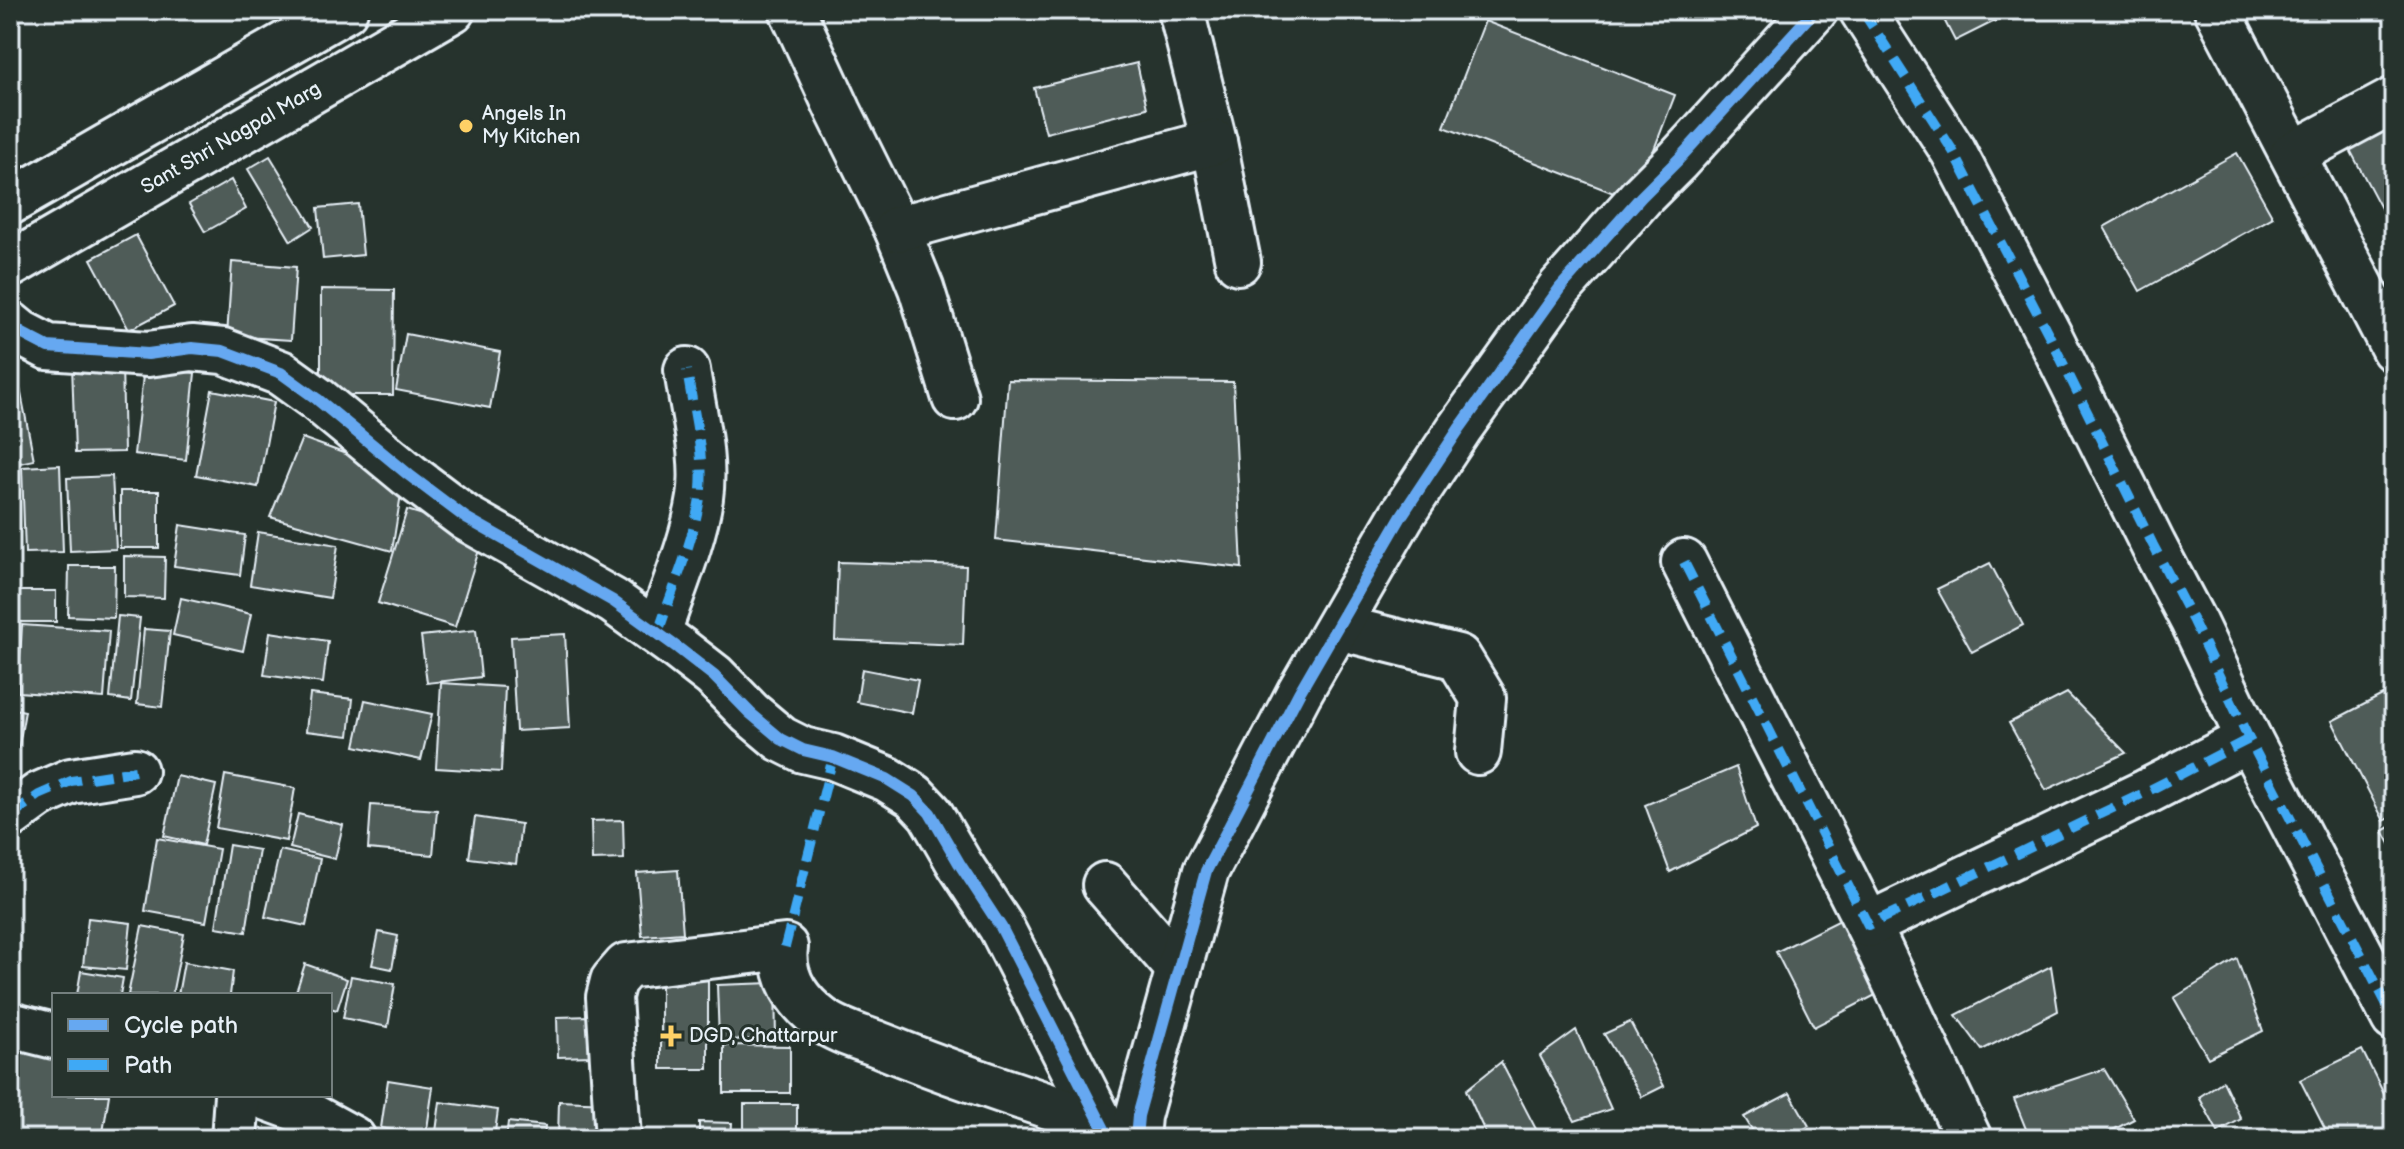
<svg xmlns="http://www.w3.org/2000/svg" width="2404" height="1149" viewBox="0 0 2404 1149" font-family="'Balsamiq Sans',sans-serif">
	<rect width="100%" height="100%" fill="#26332d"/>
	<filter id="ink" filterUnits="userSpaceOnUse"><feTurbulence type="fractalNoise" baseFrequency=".0125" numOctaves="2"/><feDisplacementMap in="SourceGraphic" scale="16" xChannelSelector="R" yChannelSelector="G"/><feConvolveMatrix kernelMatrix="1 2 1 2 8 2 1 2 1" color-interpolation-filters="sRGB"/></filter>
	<g filter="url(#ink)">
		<!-- building -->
		<g fill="#505c59" stroke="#e8f1f8" stroke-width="2">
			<path d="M1939,10h78l-62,31z"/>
			<path d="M1485,21l190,74 -41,106 -190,-74z"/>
			<path d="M1137,63l10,45 -101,25 -12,-45z"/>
			<path d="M2394,125v81l-11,6 -34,-64z"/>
			<path d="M2237,153l36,64 -133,74 -36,-64z"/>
			<path d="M270,156l43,71 -22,14 -43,-72z"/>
			<path d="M231,180l15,29 -41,23 -16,-28z"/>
			<path d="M358,204l5,51 -40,4 -5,-51z"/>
			<path d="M136,235l38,71 -45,24 -38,-71z"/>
			<path d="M232,262l64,5 -5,73 -64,-4z"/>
			<path d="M321,289l73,1 -1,105h-72z"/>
			<path d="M406,334l94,18 -10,56 -94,-18z"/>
			<path d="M122,363l2,89 -49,1 -3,-89z"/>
			<path d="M144,367l51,6 -9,87 -52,-6z"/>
			<path d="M17,373l17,87 -24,5v-91z"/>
			<path d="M1008,380l225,2 9,186 -246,-28z"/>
			<path d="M212,390l62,12 -16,85 -62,-12z"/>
			<path d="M302,438l102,37 -12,76 -122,-34z"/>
			<path d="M60,465l3,87 -38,1 -3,-86z"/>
			<path d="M112,476l4,73 -46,2 -3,-73z"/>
			<rect x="120" y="491" width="39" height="57"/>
			<path d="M407,510l77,24 -29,93 -77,-24z"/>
			<path d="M180,525l65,10 -5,40 -66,-9z"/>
			<path d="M258,532l80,13 -8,53 -80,-13z"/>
			<path d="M124,556l41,1 -1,41 -40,-1z"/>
			<path d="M838,562l128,4 -3,79 -128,-5z"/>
			<path d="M1990,563l33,62 -51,27 -35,-63z"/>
			<path d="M69,566h46l-1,52 -46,-2z"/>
			<rect x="10" y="591" width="46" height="31"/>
			<path d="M181,598l70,16 -8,37 -70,-16z"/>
			<path d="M118,616l22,2 -9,83 -21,-3z"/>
			<path d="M22,625l87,6 -5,67 -86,-6z"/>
			<path d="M144,629l26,2 -8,76 -25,-3z"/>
			<path d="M476,630l5,47 -54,6 -6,-47z"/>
			<path d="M270,632l58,9 -5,42 -59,-8z"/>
			<path d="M565,634l5,94 -54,3 -5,-94z"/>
			<path d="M862,669l56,11 -6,33 -55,-11z"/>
			<path d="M441,683l64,4 -4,85 -65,-4z"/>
			<path d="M2394,689v127l-10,5 -52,-100z"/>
			<path d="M2067,693l59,60 -80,37 -37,-67z"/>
			<path d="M310,694l43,5 -4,37 -43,-5z"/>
			<path d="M365,700l67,14 -11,46 -66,-14z"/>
			<path d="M10,708l15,3 -13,75h-2z"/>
			<path d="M1736,767l20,61 -86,44 -25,-67z"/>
			<path d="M225,775l70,13 -9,53 -70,-13z"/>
			<path d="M177,776l39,9 -13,60 -39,-9z"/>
			<path d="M371,805l66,5 -4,45 -65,-6z"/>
			<path d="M298,814l45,11 -8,34 -45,-11z"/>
			<path d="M475,817l46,7 -5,40 -47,-6z"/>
			<path d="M623,820l1,39 -32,1 -1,-39z"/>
			<path d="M2394,825v26l-11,-20z"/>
			<path d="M157,838l62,11 -13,73 -61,-11z"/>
			<path d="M229,845l30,5 -13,82 -30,-5z"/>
			<path d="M280,850l40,9 -14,67 -41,-9z"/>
			<path d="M678,870l5,63 -41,3 -5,-63z"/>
			<path d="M1854,913l37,74 -77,40 -38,-75z"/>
			<path d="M88,918l43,5 -5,47 -43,-4z"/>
			<path d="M142,926l42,8 -12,61h-44z"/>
			<path d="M379,932l19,4 -6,33 -20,-4z"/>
			<path d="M2237,959l26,72 -55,27 -34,-60z"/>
			<path d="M184,962l49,9 -3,24h-52z"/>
			<path d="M305,964l42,15 -10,31 -7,-2v-13h-35z"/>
			<path d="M2051,966l7,45 -76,39 -26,-35z"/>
			<rect x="661" y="970" width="47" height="99"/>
			<path d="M81,971l42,7 -3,17h-43z"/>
			<path d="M351,976l44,8 -7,43 -45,-9z"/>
			<path d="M775,983l1,56 -57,1 -2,-55z"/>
			<path d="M592,1016l1,40 -35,1 -1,-40z"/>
			<path d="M1630,1022l34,64 -22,11 -38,-63z"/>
			<path d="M1576,1030l35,79 -36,12 -35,-65z"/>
			<path d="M10,1045l44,7v43h55l-7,44h-92z"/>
			<path d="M724,1045l66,1v47h-66z"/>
			<path d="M2362,1050l32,64v19l-11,6h-53l-30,-59z"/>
			<path d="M1501,1062l36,69 -14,8h-35l-22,-49z"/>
			<path d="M2104,1069l30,50 -38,20h-66l-16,-40z"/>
			<path d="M388,1080l45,7 -7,49 -45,-8z"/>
			<path d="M2223,1081l18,38 -23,13 -19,-35z"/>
			<path d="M1790,1093l19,33 -22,13h-29l-14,-22z"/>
			<path d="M559,1101l50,2 -1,36h-50z"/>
			<path d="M440,1102l58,8 -4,29h-59z"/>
			<rect x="744" y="1104" width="53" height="35"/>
			<path d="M508,1122l37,4 -1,13h-38z"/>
			<path d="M699,1122l33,1 -1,16h-32z"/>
			<rect x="805" y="1130" width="25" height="9"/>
		</g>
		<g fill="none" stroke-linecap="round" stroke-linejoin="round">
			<!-- minor casing -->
			<g stroke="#e8f1f8" stroke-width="50">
				<g id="minor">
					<path d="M792,10l47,102 58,117 24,59 34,110"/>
					<path d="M1181,10l33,132 24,120"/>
					<path d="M1862,10l91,141 98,188 102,206 40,76 56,118 145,279"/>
					<path d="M2217,10l177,339"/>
					<path d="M2293,154l101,-54"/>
					<path d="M897,229l317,-87"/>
					<path d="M10,324l11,9 27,14 100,7 44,-6 31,3 58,22 36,26 92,76 57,43 147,83 65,47 36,28 36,37 31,26 22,11 30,7 54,22 27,17 16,17 29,50 42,64 108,212"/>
					<path d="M1684,562l184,363 101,214"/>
					<path d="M1338,627l120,30 25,41 -5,54"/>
					<path d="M658,633c14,-43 35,-90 42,-135 6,-41 -7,-87 -13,-128"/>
					<path d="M10,816l29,-21 32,-14 64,-10"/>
					<path d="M1105,885l74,84"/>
					<path d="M1868,925l278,-133 103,-53"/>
					<path d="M10,1025l44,11"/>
					<path d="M260,1095l38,14 55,30"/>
					<path d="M234,1139l3,-44"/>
					<path d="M618,1139l-9,-142 4,-16 13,-15 159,-19c-4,30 12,54 36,72 17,13 42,19 62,27 71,29 145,53 219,78"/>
					<path d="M1136,1139l2,-23 68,-245 93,-178 103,-178 57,-86 101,-141 81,-91 37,-37 137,-150"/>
				</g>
			</g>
			<!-- major casing -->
			<g stroke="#e8f1f8" stroke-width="50">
				<g id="major">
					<path d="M10,202l335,-192"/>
					<path d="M10,265l442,-255"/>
				</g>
			</g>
			<!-- minor -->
			<use href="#minor" stroke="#26332d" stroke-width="44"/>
			<!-- major -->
			<use href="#major" stroke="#26332d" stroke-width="44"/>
			<!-- quiet -->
			<g stroke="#3fa9f5" stroke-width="10" stroke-dasharray="20 10" stroke-linecap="butt">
				<path d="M1862,10l91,141 98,188 102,206 40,76 56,118 145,279"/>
				<path d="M1684,562l184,363 278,-133 103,-53"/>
				<path d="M658,633c14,-43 35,-90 42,-135 6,-41 -7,-87 -13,-128"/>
				<path d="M10,816l29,-21 32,-14 64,-10"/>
				<path d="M785,947l48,-190"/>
			</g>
			<!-- cycleway casing -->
			<g stroke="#26332d" stroke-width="17">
				<g id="cycleway">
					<path d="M10,324l11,9 27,14 100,7 44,-6 31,3 58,22 36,26 92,76 57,43 147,83 65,47 36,28 36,37 31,26 22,11 30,7 54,22 27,17 16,17 29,50 42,64 108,212"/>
					<path d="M1136,1139l2,-23 68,-245 93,-178 103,-178 57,-86 101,-141 81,-91 37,-37 137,-150"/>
				</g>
			</g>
			<!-- cycleway -->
			<use href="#cycleway" stroke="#66a8f1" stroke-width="12"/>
		</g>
	</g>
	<!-- markers -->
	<g fill="#ffd166" stroke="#26332d" stroke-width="3">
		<circle cx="466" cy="126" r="8"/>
		<path d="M667 1024h8v8h8v8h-8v8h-8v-8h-8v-8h8z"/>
	</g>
	<g text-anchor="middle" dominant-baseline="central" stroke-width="6" stroke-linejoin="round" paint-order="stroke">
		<!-- poi labels -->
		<g font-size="20" fill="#e8f1f8" stroke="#26332d" text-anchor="start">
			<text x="482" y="114">Angels In<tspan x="482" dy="23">My Kitchen</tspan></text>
			<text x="689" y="1036">DGD, Chattarpur</text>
		</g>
		<!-- street labels -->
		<g font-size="20" fill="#e8f1f8" stroke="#26332d">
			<text transform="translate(231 138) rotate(-30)">Sant Shri Nagpal Marg</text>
		</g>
	</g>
	<!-- margin -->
	<rect width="2404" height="1149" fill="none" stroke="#26332d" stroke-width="40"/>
	<rect x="20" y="20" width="2364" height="1109" fill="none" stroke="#e8f1f8" stroke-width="3" filter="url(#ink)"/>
	<!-- legend -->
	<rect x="52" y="993" width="280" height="104" fill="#26332d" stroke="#747f7e" stroke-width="2"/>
	<rect x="68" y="1019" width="40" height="12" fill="#66a8f1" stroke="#747f7e" stroke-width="2"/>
	<text x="124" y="1033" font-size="24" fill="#e8f1f8">Cycle path</text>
	<rect x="68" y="1059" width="40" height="12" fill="#3fa9f5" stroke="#747f7e" stroke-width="2"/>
	<text x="124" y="1073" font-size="24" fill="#e8f1f8">Path</text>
</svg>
